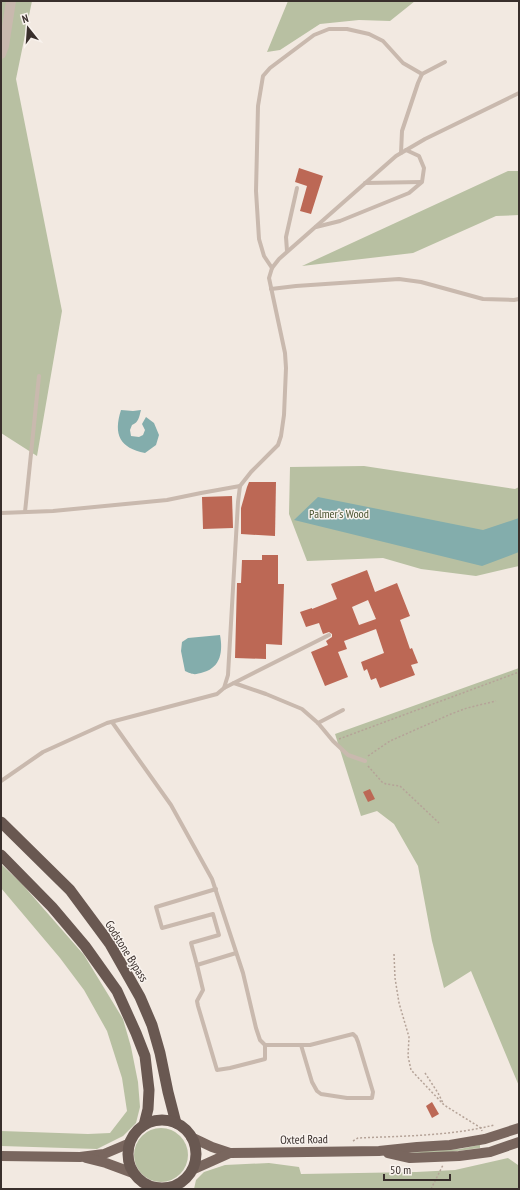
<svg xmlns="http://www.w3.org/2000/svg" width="520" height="1190" viewBox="0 0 520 1190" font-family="'PT Sans Narrow',sans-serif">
	<rect width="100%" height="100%" fill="#f2e9e1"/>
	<!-- green -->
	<g fill="#b8c0a2">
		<path d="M1,1h31l-16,78 46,232 -25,145 -36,-23z"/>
		<path d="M288,1h127l-25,20 -31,-1 -39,4 -40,26 -13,2z"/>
		<path d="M508,171h11v44l-23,1 -83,37 -111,13z"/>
		<path d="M364,466l151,23 4,-2v79l-43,10 -55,-7 -38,-11 -76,3 -18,-47 1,-47z"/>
		<path d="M519,668v418l-48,-115 -27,17 -12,-47 -14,-75 -24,-42 -17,-13 -16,5 -26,-82z"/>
		<path d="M1,864l21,20 62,71 39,64 8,28 7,35 2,25 -4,16 -13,13 -26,13 -96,-3v-15l87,3 22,-1 17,-22 -5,-33 -15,-47 -23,-41 -24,-32 -59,-70z"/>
		<circle cx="161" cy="1155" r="27"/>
		<path d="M479,1145h1v3c-22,3 -49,7 -71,4l51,-3z"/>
		<path d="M508,1158l10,7 1,24h-325l2,-9 8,-8 21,-7 44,-2 30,4 2,7 115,-2 39,-2z"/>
	</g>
	<!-- water -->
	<g fill="#83adac">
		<path d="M121,410l12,1 8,-1c-2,7 -2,12 -9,15l-2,5 1,6 8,1 4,-2 2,-5 -3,-6 4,-7 8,6 5,12 -3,10 -11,8c-25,-5 -32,-18 -24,-43z"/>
		<path d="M318,497l165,33 36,-12v34l-37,14 -188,-46z"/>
		<path d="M220,635c3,16 1,32 -16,37 -10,3 -10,3 -19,-1l-4,-20 1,-9 6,-4z"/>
	</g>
	<!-- building -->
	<g fill="#bc6855" fill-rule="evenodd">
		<path d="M299,168l24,8 -12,38 -11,-3 7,-25 -12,-4z"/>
		<path d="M249,482h27l-1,54 -34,-2v-26l6,-21z"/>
		<path d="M232,496l1,32 -30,1 -1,-32z"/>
		<path d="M262,555h16v29h6l-2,61 -16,-1v15l-31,-1 2,-75h4l1,-23h20z"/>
		<path d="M367,570l8,22 22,-9 13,33 -10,4 10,29 2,-1 6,15 -7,2 4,10 -35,13 -4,-10 -5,2 -4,-11 -3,2 -3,-9 23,-9 -8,-24 -32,12 3,8 -9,3 10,25 -23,9 -14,-34 17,-7 -2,-4 6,-4v-3l-3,-2 -6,2 -4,-11 -13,4 -6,-15 12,-4v1l25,-10 -6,-15zM368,600l8,19 -17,6 -7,-18z"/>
		<path d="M370,789l5,10 -7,3 -5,-10z"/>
		<path d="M432,1102l7,12 -7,4 -6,-12z"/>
	</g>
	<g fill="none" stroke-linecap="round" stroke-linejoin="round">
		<!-- path -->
		<g stroke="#b5a398" stroke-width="1.5" stroke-dasharray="2 2" stroke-linecap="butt">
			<path d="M339,739l180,-67"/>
			<path d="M368,756l22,-15 61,-27 16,-6 29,-7"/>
			<path d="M368,766l14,16 4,2 14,2 39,37"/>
			<path d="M394,954l1,24 4,25 10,34 -1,19 3,14 33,35 37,23 1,3"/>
			<path d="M425,1073l13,20 5,10"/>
			<path d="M353,1141l5,-3c44,-2 93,-2 136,-13"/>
			<path d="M431,1189l12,-24"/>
		</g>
		<!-- service -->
		<g stroke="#c9b9ae" stroke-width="4">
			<path d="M401,153l1,-22 16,-48 4,-9 23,-12"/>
			<path d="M365,183l56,-1"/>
			<path d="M316,227l24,-6 69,-28 13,-11 2,-14 -5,-12 -13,-6"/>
			<path d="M287,251l-1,-14 11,-49"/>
			<path d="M272,268l-8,-12 -5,-17 -3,-48 2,-85 5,-30 7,-8 44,-33 15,-6h18l22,5 14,7 20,22 19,11"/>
			<path d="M271,289l25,-3 103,-7 22,3 62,17 31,1 5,-1"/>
			<path d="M25,512l14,-136"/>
			<path d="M1,513l52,-2 114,-11 34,-7 39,-7"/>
			<path d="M234,683l32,11 36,15 16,14 15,18 15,14 17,6"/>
			<path d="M224,688l105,-53"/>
			<path d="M112,722l59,83 41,74 31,94 13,55 4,12 5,5h45l43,-11 3,3 2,5 15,50 -1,6h-25l-26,-4 -4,-3 -5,-9 -11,-37"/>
			<path d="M318,723l25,-13"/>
			<path d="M1,781l42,-29 64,-29 110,-29 7,-6 4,-13 10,-173 2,-16 11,-14 27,-27 3,-9 3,-21 2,-47 -1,-15 -16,-75 3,-10 7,-9 117,-103 29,-17 94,-46"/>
			<path d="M216,889l-60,18 6,21 51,-14 6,21 -28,8 6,22 39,-12"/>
			<path d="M197,965l6,25 -6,11 1,5 19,64 13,-2 35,-9v-14"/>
		</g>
		<!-- tertiary -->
		<path stroke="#c9b9ae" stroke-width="10" d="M1,54l3,-8 7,-45"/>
		<!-- primary -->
		<g stroke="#79665e" stroke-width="10">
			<path d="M191,1137l21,10 18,6 149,-2 38,-4 33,-2 35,-6 34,-11"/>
			<path d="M388,1153l22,5 49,-2 31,-4 29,-10"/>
			<path d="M1,1156l79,1 24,-3 26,-11"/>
			<path d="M86,1158l20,5 27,10"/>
			<path d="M192,1170l38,-17"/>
		</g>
		<!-- trunk -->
		<g stroke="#695851" stroke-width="11">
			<path d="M1,822l69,68 40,54 30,53 12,28 8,28 8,39 8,31"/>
			<path d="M1,855l51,52 33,39 32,45 19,42 9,23 4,34 -1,19 -4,16"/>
			<circle cx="162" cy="1154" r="34"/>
		</g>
	</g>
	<g text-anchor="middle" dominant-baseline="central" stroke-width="3" stroke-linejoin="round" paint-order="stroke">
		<!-- park labels -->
		<g font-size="12" fill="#4a5531" stroke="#f9f3ee">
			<text x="339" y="513">Palmer's Wood</text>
		</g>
		<!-- street labels -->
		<g font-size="12" fill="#392f2c" stroke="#f9f3ee">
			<text transform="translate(127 951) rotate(58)">Godstone Bypass</text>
			<text transform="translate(304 1139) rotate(-1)">Oxted Road</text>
		</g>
	</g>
	<!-- border -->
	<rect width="520" height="1190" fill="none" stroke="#392f2c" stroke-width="4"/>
	<!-- north arrow -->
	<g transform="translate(28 28) rotate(343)" stroke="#f9f3ee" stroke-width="3" paint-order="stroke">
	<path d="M0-3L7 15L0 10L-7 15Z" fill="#392f2c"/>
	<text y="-6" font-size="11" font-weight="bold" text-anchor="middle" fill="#392f2c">N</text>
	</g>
	<!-- scale -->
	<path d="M384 1174v6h66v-6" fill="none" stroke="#392f2c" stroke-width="2"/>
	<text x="390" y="1174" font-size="12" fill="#392f2c" stroke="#f9f3ee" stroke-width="3" paint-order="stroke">50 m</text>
</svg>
